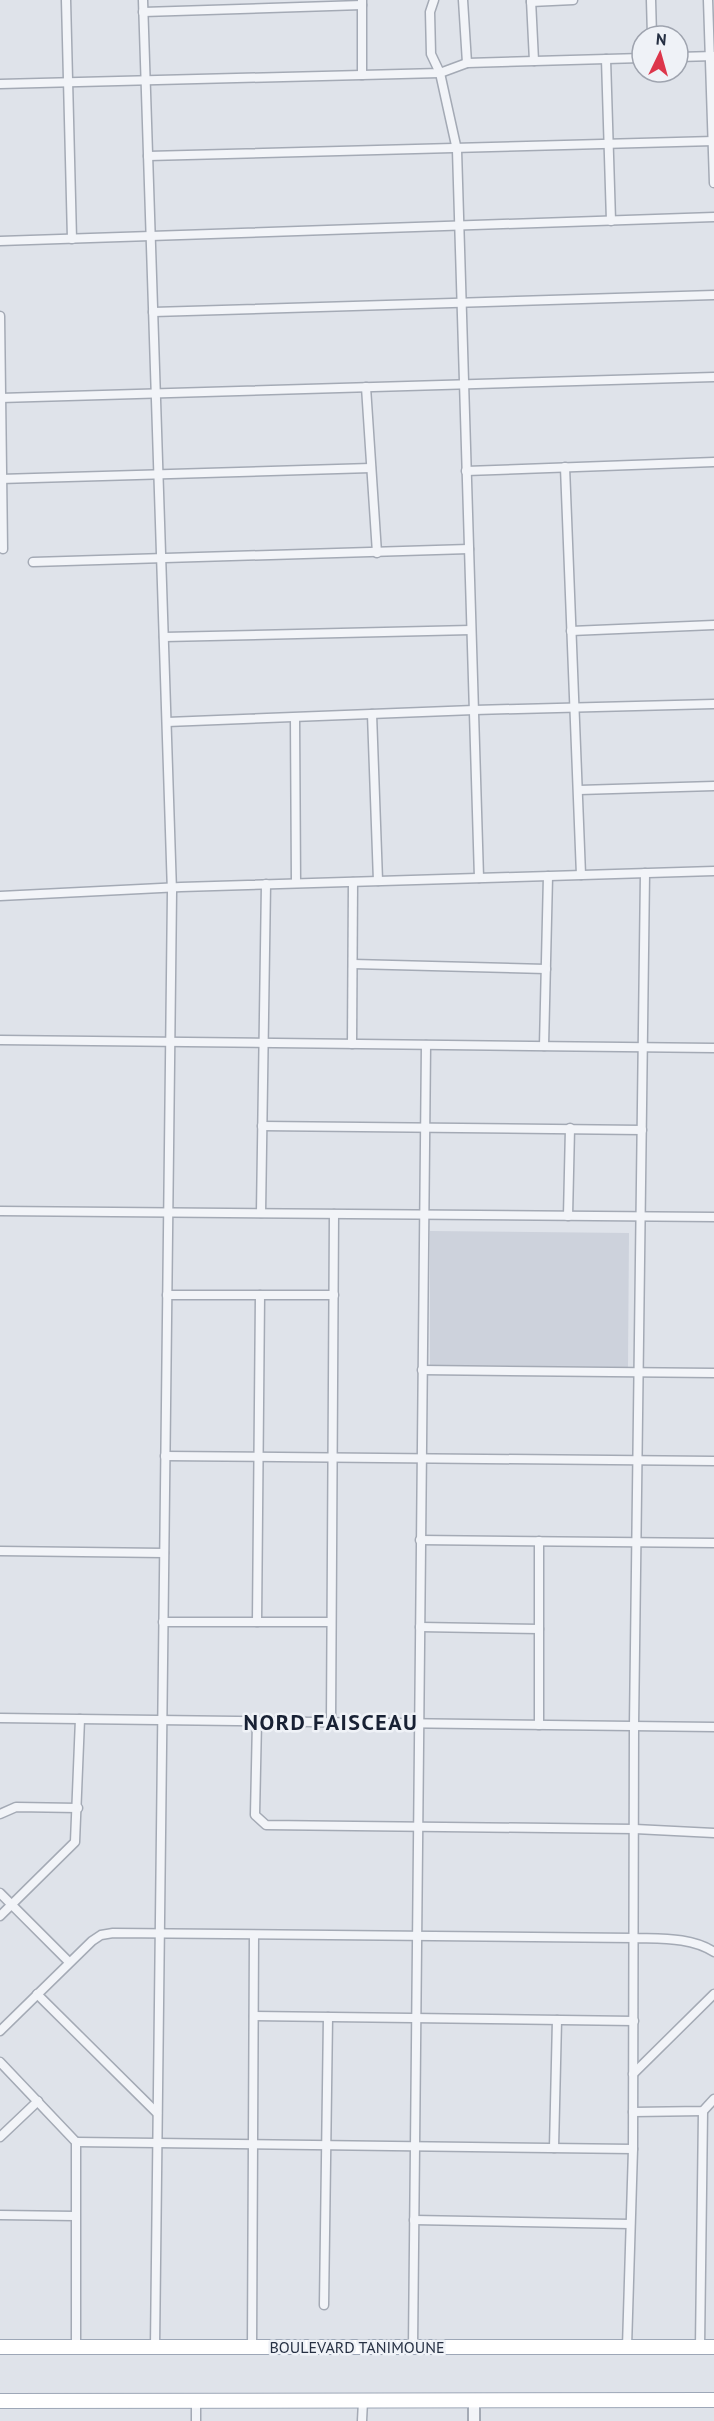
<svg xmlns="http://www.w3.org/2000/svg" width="714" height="2421" viewBox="0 0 714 2421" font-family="'PT Sans',sans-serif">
	<rect width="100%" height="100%" fill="#dfe3ea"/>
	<!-- built -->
	<path fill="#cdd2dc" d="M430,1231l199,2 -1,134 -198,-2z"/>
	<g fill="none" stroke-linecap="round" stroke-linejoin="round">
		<!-- minor casing -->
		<g stroke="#a4aab5" stroke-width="11">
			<g id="minor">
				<path d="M66,0l6,239"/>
				<path d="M143,0l29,892 -17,1455"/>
				<path d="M362,0v75"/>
				<path d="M434,0l-4,12 1,42 9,19 17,77 22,728"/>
				<path d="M463,0l4,63"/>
				<path d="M531,0l3,61"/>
				<path d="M651,0l1,36"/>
				<path d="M708,0l6,183"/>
				<path d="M531,2l42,-2"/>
				<path d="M143,12l219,-7"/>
				<path d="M678,57l36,-1"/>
				<path d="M606,59l5,162"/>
				<path d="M0,84l440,-11 27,-10 175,-5"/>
				<path d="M148,156l566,-15"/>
				<path d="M0,241l714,-24"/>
				<path d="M153,312l561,-17"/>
				<path d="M0,316l3,233"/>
				<path d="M366,387l11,166"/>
				<path d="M0,398l714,-21"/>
				<path d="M565,467l16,408"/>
				<path d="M466,471l248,-9"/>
				<path d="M0,479l371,-11"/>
				<path d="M33,562l436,-13"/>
				<path d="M571,631l143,-6"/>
				<path d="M164,637l307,-7"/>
				<path d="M372,714l6,167"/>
				<path d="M295,718l1,165"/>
				<path d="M167,722l307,-12 240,-6"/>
				<path d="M579,790l135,-4"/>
				<path d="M0,896l181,-9 533,-16"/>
				<path d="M353,964l193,5"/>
				<path d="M0,1040l714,8"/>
				<path d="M352,1044l1,-162"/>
				<path d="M544,1046l4,-170"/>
				<path d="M262,1126l380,4"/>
				<path d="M0,1211l714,6"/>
				<path d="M261,1213l5,-329"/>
				<path d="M568,1216l2,-88"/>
				<path d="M167,1295h167"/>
				<path d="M422,1370l292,3"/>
				<path d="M165,1456l549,5"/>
				<path d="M420,1540l294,3"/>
				<path d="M0,1551l164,2"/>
				<path d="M163,1622h168"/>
				<path d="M257,1622l3,-327"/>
				<path d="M420,1627l119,2"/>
				<path d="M0,1718l714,9"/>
				<path d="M257,1721l-2,94 11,10 369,4 79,4"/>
				<path d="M331,1722l3,-508"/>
				<path d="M539,1725v-184"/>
				<path d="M0,1814l16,-7 62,1"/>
				<path d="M0,1893l69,69"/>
				<path d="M0,1916l75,-74 5,-123"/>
				<path d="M37,1994l120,119"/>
				<path d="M254,2016l380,5"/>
				<path d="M0,2031l92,-90 9,-6 12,-2 521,5c27,1 57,-1 80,14"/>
				<path d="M0,2062l76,80v205"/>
				<path d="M633,2074l81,-80"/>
				<path d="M633,2112l70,-1 11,-12"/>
				<path d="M0,2137l38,-36"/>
				<path d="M76,2142l557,7"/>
				<path d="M554,2148l3,-128"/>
				<path d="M0,2215l75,1"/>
				<path d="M414,2220l216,4"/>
				<path d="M324,2305l4,-288"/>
				<path d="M252,2347l2,-412"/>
				<path d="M413,2347l13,-1302"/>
				<path d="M627,2347l6,-198 1,-423 11,-853"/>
				<path d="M700,2347l3,-236"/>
				<path d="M196,2421v-20"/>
				<path d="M362,2421l1,-20"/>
			</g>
		</g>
		<!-- tertiary casing -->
		<g stroke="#a4aab5" stroke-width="14">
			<path id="tertiary" d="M474,2421v-20"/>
		</g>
		<!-- primary casing -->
		<g stroke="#9da7b7" stroke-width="16">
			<g id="primary">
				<path d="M0,2347h714"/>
				<path d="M0,2401l714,-1"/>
			</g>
		</g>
		<!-- minor -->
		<use href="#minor" stroke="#f2f4f8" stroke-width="8"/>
		<!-- tertiary -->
		<use href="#tertiary" stroke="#f2f4f8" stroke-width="10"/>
		<!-- primary -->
		<use href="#primary" stroke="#fff" stroke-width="14"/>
	</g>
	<g text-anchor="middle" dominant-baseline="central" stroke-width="5" stroke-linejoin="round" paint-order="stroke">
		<!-- street labels -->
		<g font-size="16" fill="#263043" stroke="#eff2f7">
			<text x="357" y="2347">BOULEVARD TANIMOUNE</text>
		</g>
		<!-- district labels -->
		<g font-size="22" font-weight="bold" letter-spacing="1.5" fill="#182134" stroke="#eff2f7">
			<text x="331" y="1722">NORD FAISCEAU</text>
		</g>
	</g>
	<!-- north arrow -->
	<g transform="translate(660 54) rotate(5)"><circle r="28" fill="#eff2f7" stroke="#9fa4af" stroke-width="1.5"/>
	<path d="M0-4.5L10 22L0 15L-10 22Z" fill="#dd364b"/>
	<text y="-9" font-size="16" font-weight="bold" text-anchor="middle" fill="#263043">N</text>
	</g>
</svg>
